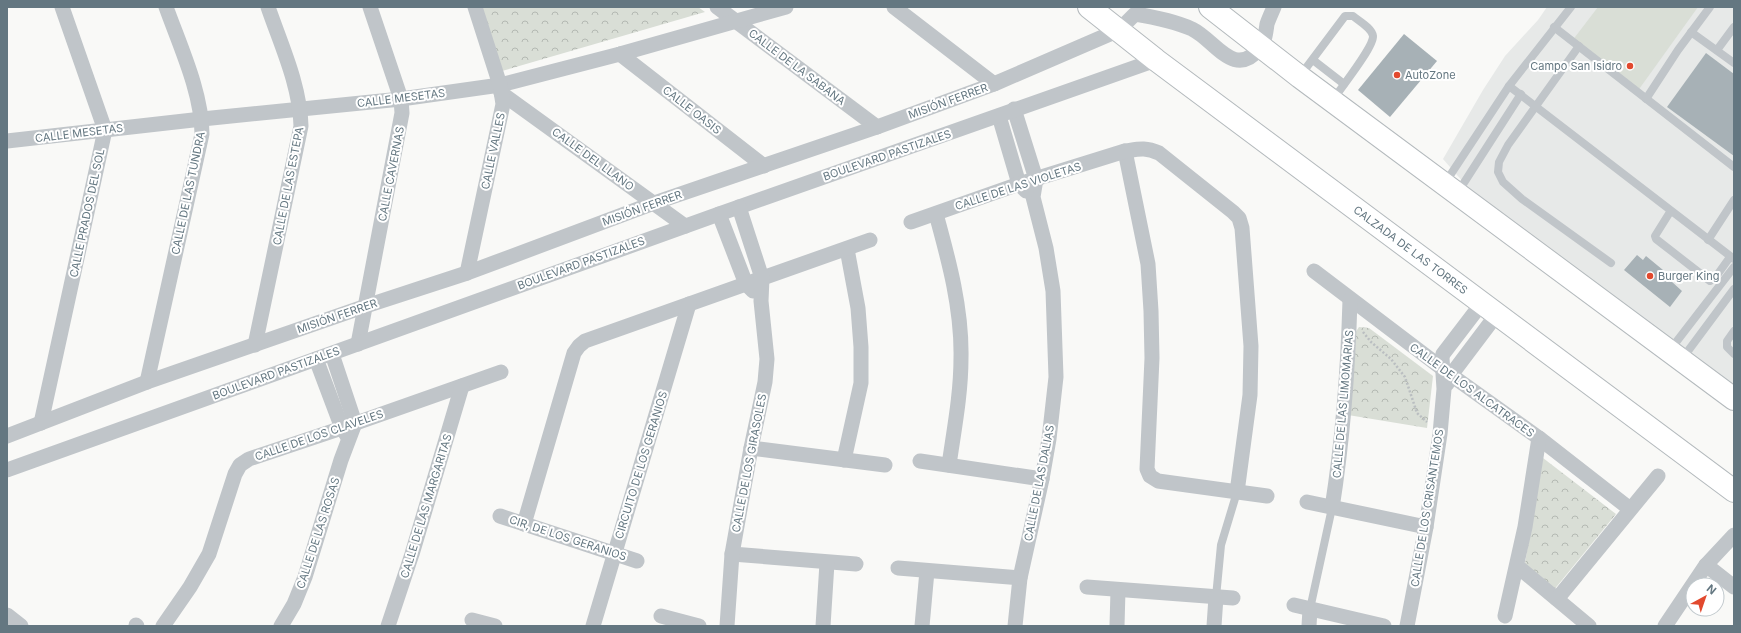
<svg xmlns="http://www.w3.org/2000/svg" width="1741" height="633" viewBox="0 0 1741 633" font-family="Inter,sans-serif">
	<defs>
		<pattern id="park-crowns" width="20" height="18" patternUnits="userSpaceOnUse"><rect width="20" height="18" fill="#d9ded6"/><path d="M2 6a3 3 0 1 1 6 0M12 15a3 3 0 1 1 6 0" fill="none" stroke="#b4b9b3"/></pattern>
	</defs>
	<rect width="100%" height="100%" fill="#f9f9f7"/>
	<!-- built -->
	<path fill="#e7e9e8" d="M1547,7h187v379l-256,-187 -35,-40 40,-69 22,-34 33,-36z"/>
	<!-- park -->
	<g fill="url(#park-crowns)">
		<path d="M480,7h218l7,5 -203,59z"/>
		<path d="M1359,327l10,1 64,48 -6,52 -79,-13 7,-82z"/>
		<path d="M1543,458l73,56 -63,77 -29,-22z"/>
	</g>
	<!-- garden -->
	<path fill="#d9ded6" d="M1598,7h100l-61,85 -65,-51z"/>
	<!-- building -->
	<g fill="#a7b1b6">
		<path d="M1404,34l33,27 -47,56 -32,-27z"/>
		<path d="M1706,53l28,21v82l-67,-49z"/>
		<path d="M1637,255l6,5 3,-4 17,14 -2,2 21,19 -12,16 -46,-37z"/>
	</g>
	<g fill="none" stroke-linecap="round" stroke-linejoin="round">
		<!-- primary casing -->
		<g stroke="#b4babd" stroke-width="24">
			<g id="primary">
				<path id="s1" d="M1089,7l67,53 578,431"/>
				<path d="M1210,7l90,70 434,322"/>
			</g>
		</g>
		<!-- path -->
		<path stroke="#babec1" stroke-width="2.5" stroke-dasharray="2 2" stroke-linecap="butt" d="M1363,332l8,10 20,17 14,18 12,36 10,9"/>
		<!-- service -->
		<g stroke="#c0c5c9" stroke-width="8">
			<path d="M1554,27l180,140"/>
			<path d="M1691,32l43,31"/>
			<path d="M1579,46l-71,99 -9,17 -1,10 5,10 19,17 89,64"/>
			<path d="M1717,50l17,-23"/>
			<path d="M1313,60l31,24"/>
			<path d="M1300,76l45,-60h8c6,5 19,12 20,20 1,11 -33,53 -40,64"/>
			<path d="M1509,86l225,173"/>
			<path d="M1646,99l32,-49 32,-43"/>
			<path d="M1445,183l64,-97 62,-79"/>
			<path d="M1458,192l63,-98"/>
			<path d="M1670,212l-15,24 1,3 54,42 5,-3 15,-21"/>
			<path d="M1708,240l26,-40"/>
			<path d="M1734,331l-7,10v6l7,7"/>
			<path d="M1670,350l64,-83"/>
			<path d="M1682,359l52,-70"/>
			<path d="M1216,597l5,-52 16,-53"/>
			<path d="M1310,609l22,-101"/>
		</g>
		<!-- minor -->
		<g stroke="#c0c5c9" stroke-width="15">
			<path d="M717,7l160,120"/>
			<path d="M894,7l100,77"/>
			<path d="M620,54l144,112"/>
			<path d="M501,93l184,133"/>
			<path d="M1014,109l22,70 -3,18 13,51 7,43 3,86 -7,62 -7,40 -22,99 -5,48"/>
			<path d="M999,116l20,68 7,7"/>
			<path d="M7,141l195,-22 199,-20 99,-14 120,-31 166,-47"/>
			<path d="M1125,151l23,113 3,47 1,47 -5,111 3,7 8,5 109,15"/>
			<path d="M719,214l27,70 7,7"/>
			<path d="M936,214c13,47 26,95 25,144 0,36 -7,72 -12,107"/>
			<path d="M911,222l108,-38 106,-33c14,-2 20,-4 34,2l74,59 6,6 3,10 9,118 -1,49 -13,97"/>
			<path d="M1314,271l137,104 88,63 91,71"/>
			<path d="M467,273l36,-169 -3,-19 -25,-78"/>
			<path d="M358,344l44,-231 -1,-14 -31,-92"/>
			<path d="M255,345l46,-219c-1,-41 -20,-81 -33,-119"/>
			<path d="M316,359l26,69 6,9"/>
			<path d="M147,382l55,-248c0,-41 -22,-88 -36,-127"/>
			<path d="M1447,384l4,-9 46,-61"/>
			<path d="M41,423l64,-293 -43,-123"/>
			<path d="M7,436l140,-54 219,-76 101,-33 187,-70 223,-76 117,-43 125,-54 16,-16c19,3 39,7 57,15 23,11 42,51 68,19 5,-7 6,-16 7,-24 2,-6 5,-12 7,-17"/>
			<path d="M751,448l134,17"/>
			<path d="M844,460l17,-77v-36l-3,-39 -11,-59"/>
			<path d="M920,461l122,18"/>
			<path d="M7,470l712,-256 437,-154"/>
			<path d="M1307,502l119,25"/>
			<path d="M1332,508c11,-69 16,-138 18,-208"/>
			<path d="M500,516l137,45"/>
			<path d="M524,524l50,-171 5,-7 6,-5 285,-101"/>
			<path d="M732,554l124,10"/>
			<path d="M1706,565l28,22"/>
			<path d="M1517,566l72,60"/>
			<path d="M898,568l122,10"/>
			<path d="M1087,587l146,11"/>
			<path d="M1557,599l101,-123"/>
			<path d="M1294,605l90,21"/>
			<path d="M7,615l14,11"/>
			<path d="M661,616l38,10"/>
			<path d="M1505,616l20,-89 14,-89"/>
			<path d="M472,620l23,6"/>
			<path d="M136,625l1,1"/>
			<path d="M163,626l27,-39 19,-33 26,-80 5,-9 9,-6 93,-31 159,-56"/>
			<path d="M281,626l13,-22 11,-27 36,-117 14,-37 -23,-69"/>
			<path d="M388,626l24,-72 50,-168"/>
			<path d="M593,626l96,-322"/>
			<path d="M727,626l5,-72 19,-106 14,-66 2,-23 -6,-58 1,-23 -23,-71"/>
			<path d="M823,626l4,-63"/>
			<path d="M922,626l5,-55"/>
			<path d="M1117,626l1,-36"/>
			<path d="M1214,626l2,-29"/>
			<path d="M1309,626l1,-17"/>
			<path d="M1407,626l19,-99 14,-93 4,-45 -2,-31 1,-4 39,-51"/>
			<path d="M1665,626l41,-61 28,-30"/>
		</g>
		<!-- primary -->
		<use href="#primary" stroke="#fff" stroke-width="22"/>
	</g>
	<!-- markers -->
	<g fill="#e2492e" stroke="#fff" stroke-width="1.5">
		<circle cx="1630" cy="66" r="4"/>
		<circle cx="1397" cy="75" r="4"/>
		<circle cx="1650" cy="276" r="4"/>
	</g>
	<g text-anchor="middle" dominant-baseline="central" stroke-width="4" stroke-linejoin="round" paint-order="stroke">
		<!-- poi labels -->
		<g font-size="11" fill="#647781" stroke="#fff" text-anchor="start">
			<text x="1622" y="66" text-anchor="end">Campo San Isidro</text>
			<text x="1405" y="75">AutoZone</text>
			<text x="1658" y="276">Burger King</text>
		</g>
		<!-- street labels -->
		<g font-size="11" fill="#647781" stroke="#fff">
			<text transform="translate(797 67) rotate(37)">CALLE DE LA SABANA</text>
			<text transform="translate(401 98) rotate(-7)">CALLE MESETAS</text>
			<text transform="translate(948 101) rotate(-20)">MISIÓN FERRER</text>
			<text transform="translate(692 110) rotate(38)">CALLE OASIS</text>
			<text transform="translate(79 133) rotate(-7)">CALLE MESETAS</text>
			<text transform="translate(493 151) rotate(-78)">CALLE VALLES</text>
			<text transform="translate(887 155) rotate(-19)">BOULEVARD PASTIZALES</text>
			<text transform="translate(593 159) rotate(36)">CALLE DEL LLANO</text>
			<text transform="translate(391 174) rotate(-79)">CALLE CAVERNAS</text>
			<text transform="translate(288 186) rotate(-79)">CALLE DE LAS ESTEPA</text>
			<text transform="translate(1018 186) rotate(-18)">CALLE DE LAS VIOLETAS</text>
			<text transform="translate(188 193) rotate(-78)">CALLE DE LAS TUNDRA</text>
			<text transform="translate(642 208) rotate(-20)">MISIÓN FERRER</text>
			<text transform="translate(87 213) rotate(-78)">CALLE PRADOS DEL SOL</text>
			<text stroke="none"><textPath href="#s1" startOffset="403">CALZADA DE LAS TORRES</textPath></text>
			<text transform="translate(581 263) rotate(-20)">BOULEVARD PASTIZALES</text>
			<text transform="translate(337 316) rotate(-19)">MISIÓN FERRER</text>
			<text transform="translate(276 373) rotate(-20)">BOULEVARD PASTIZALES</text>
			<text transform="translate(1472 390) rotate(36)">CALLE DE LOS ALCATRACES</text>
			<text transform="translate(1343 404) rotate(-85)">CALLE DE LAS LIMOMARIAS</text>
			<text transform="translate(319 435) rotate(-19)">CALLE DE LOS CLAVELES</text>
			<text transform="translate(749 463) rotate(-79)">CALLE DE LOS GIRASOLES</text>
			<text transform="translate(641 465) rotate(-73)">CIRCUITO DE LOS GERANIOS</text>
			<text transform="translate(1039 483) rotate(-79)">CALLE DE LAS DALIAS</text>
			<text transform="translate(426 506) rotate(-73)">CALLE DE LAS MARGARITAS</text>
			<text transform="translate(1427 508) rotate(-81)">CALLE DE LOS CRISANTEMOS</text>
			<text transform="translate(318 533) rotate(-72)">CALLE DE LAS ROSAS</text>
			<text transform="translate(568 538) rotate(18)">CIR, DE LOS GERANIOS</text>
		</g>
	</g>
	<!-- border -->
	<rect width="1741" height="633" fill="none" stroke="#647781" stroke-width="16"/>
	<!-- north arrow -->
	<g transform="translate(1705 597) rotate(40)"><circle r="19" fill="#ffffff" stroke="#c1c9cd"/>
	<path d="M0-3L7 15L0 10L-7 15Z" fill="#e2492e"/>
	<text y="-6" font-size="11" font-weight="bold" text-anchor="middle" fill="#647781">N</text>
	</g>
</svg>
